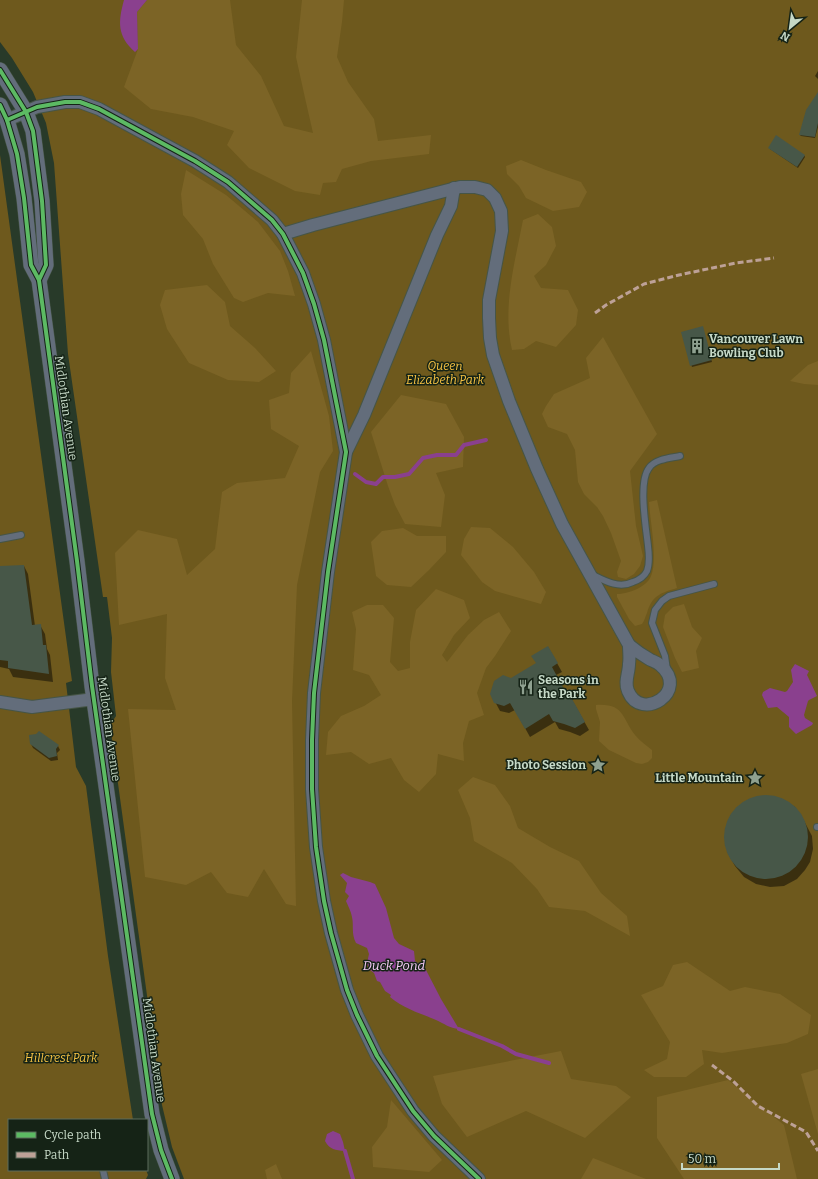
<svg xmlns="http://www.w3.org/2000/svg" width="818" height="1179" viewBox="0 0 818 1179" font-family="Bitter,serif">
	<rect width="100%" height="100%" fill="#283a29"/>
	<!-- green -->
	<g fill="#6e591d">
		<path d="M0,0h818v1179h-634l-12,-32 -10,-42 -52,-380 6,-9 -5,-44 1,-34 -5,-41h-4l-35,-243 -14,-191 -8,-40 -13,-31 -21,-34 -12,-16z"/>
		<path d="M0,155l72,526 -6,2 10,84 10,19 22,170 25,164h-124v50h137l2,5 -2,4h-146z"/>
	</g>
	<!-- forest -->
	<g fill="#7c6426">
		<path d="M147,0h83l6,45 25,31 23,50 29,7 -8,-35 -9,-41 6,-57h42l-2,22 -5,35 11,25 26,37 4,22 53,-6 -2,19 -58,7 -29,8 -6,13 -13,1 -3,12 -25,-4 -46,-23 -22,-23 7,-14 -41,-14 -42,-8 -27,-22 14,-38 -1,-37z"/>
		<path d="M521,160l25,10 35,12 6,10 -8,15 -26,4 -27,-13 -7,-12 -12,-12 -1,-8z"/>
		<path d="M186,170l40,25 32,27 22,29 8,20 7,25 -27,-3 -25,9 -9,-4 -21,-34 -10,-25 -20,-24 -2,-21z"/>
		<path d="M538,214l14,13 4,19 -10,19 -12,11 7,12 27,2 10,20 -2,15 -20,22 -20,-6 -12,8 -12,1c-10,-43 3,-88 11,-130z"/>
		<path d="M207,285l18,17 5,24 25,22 21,23 -17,11 -31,-2 -39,-17 -22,-34 -7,-24 5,-15z"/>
		<path d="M603,337l54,97 -27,37 6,55 7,30 -3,10 -6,8 -8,5 -8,-2 -1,-5 4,-11 -10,-28 -8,-17 -6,-9 -13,-13 -6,-12 -3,-32 -8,-16 -19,-7 -6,-13 4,-8 8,-12 36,-16 -4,-20z"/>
		<path d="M311,351l18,65 4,35 -13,21 -23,113 -5,116 4,205 -10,-2 -22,-35 -16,28 -21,-4 -16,-21 -25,13 -41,-8 -17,-168 48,1 -11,-32 2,-64 -48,11 -4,-72 23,-23 39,9 10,36 28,-26 7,-57 15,-9 48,-5 14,-32 -28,-17 -2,-29 20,-7 2,-20z"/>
		<path d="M818,361v24l-14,-1 -14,-3 18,-16z"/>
		<path d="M401,395l45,9 18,33 -1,30 -27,6 9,22 -4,32 -36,-3 -10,-19 -7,-19 -17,-54z"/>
		<path d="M657,500l20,88c-16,5 -25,7 -30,25 -2,4 -2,7 -5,11l-7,2 -6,-7 -12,-22v-3c11,0 30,-7 34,-18 7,-17 -1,-55 -2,-74z"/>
		<path d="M471,527l19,1 23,19 21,25 12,20 -5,12 -46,-13 -13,-9 -21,-27 3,-16z"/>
		<path d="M403,528l14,8h29v16l-17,18 -18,17 -24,-2 -11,-9 -5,-34 11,-11z"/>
		<path d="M436,589l28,11 6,18 -16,17 -12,20 5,7 21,-27 16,-15 15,-8 12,19 -16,25 -9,12 -9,25 7,22 -15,6 -6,22 1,18 -26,-7 -2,20 -17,18 -15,-12 -13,-22 -22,6 -18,-12 -25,3 2,-23 13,-16 23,-10 17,-11 -12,-20 -16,-5 3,-41 -4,-17 15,-7h16l11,13 -4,44 8,9 12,-3v-26l6,-32z"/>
		<path d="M684,604l8,23 10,11 -6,13 3,17 -17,4 -7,-14 -12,-31 2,-12 8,-8z"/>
		<path d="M596,705c29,-2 26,14 39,30 5,6 11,10 17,15v8l-4,4 -6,2 -6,-1 -27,-13 -10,-9 1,-19 -4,-13z"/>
		<path d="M473,777l22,8 15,21 8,22 32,19 29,14 22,32 26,23 3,20 -45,-25 -36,-4 -12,-18 -25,-26 -38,-22 -4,-23 -12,-28z"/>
		<path d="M687,962l43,29 15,-4 35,7 31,21 -3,19 -21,9 -65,10 -20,-3 2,14 -18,13h-32l-10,-7 23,-11 3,-17 -29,-47 22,-9 10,-21z"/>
		<path d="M561,1051l10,28 45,7 15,11 -46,41 -59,-27 -59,26 -25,-33 -9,-28z"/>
		<path d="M818,1069v65l-17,-60z"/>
		<path d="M728,1080l56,45 13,54h-113l-27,-41v-41z"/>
		<path d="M391,1100l51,60 -13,12 -56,-5 -1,-20 15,-20z"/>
		<path d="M593,1158l53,21h-65z"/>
		<path d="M276,1164l6,15h-15l-2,-9z"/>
	</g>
	<!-- water -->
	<g fill="#8a408e">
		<path d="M124,0h23l-10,12 1,37 -3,3c-18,-16 -17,-30 -11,-52z"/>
		<path d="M795,664l14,7 -2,4 1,2 9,19 -8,4 -1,1 -4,14 1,3 8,5 -1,2 -16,9 -7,-7v-10l-12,-10 -9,1 -6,-13 1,-3 7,-4 15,4 2,-1 6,-9 -2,-12z"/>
		<path d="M343,873l8,4 19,5 5,2 11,24 8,30 5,6 15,7 1,10 11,9 15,29 18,30c-10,-1 -14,-5 -23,-9 -16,-7 -32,-11 -46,-23l1,-2 -6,-4 -5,-9 -3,-1 -3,-8 -5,-4 -2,-6 2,-9 -2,-6 -11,-5c-5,-10 -2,-17 -4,-26 -1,-6 -4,-11 -6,-16l3,-5 -4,-4 2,-9 -7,-8z"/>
		<path d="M333,1131l7,3 3,8 2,9c-10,-1 -15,-1 -20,-10l2,-7z"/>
	</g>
	<!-- shadow -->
	<g fill="#0007">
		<path d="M818,71v8l-3,-3z"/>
		<path d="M818,94v33l-3,11 -14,-2 -1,-1z"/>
		<path d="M770,149l34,6 1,2 -7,11z"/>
		<path d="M703,329l9,33 -20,5 -10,-34z"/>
		<path d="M24,566l4,8 7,52 5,-1 5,9 2,15 3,6 3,27 -40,-5 -4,-8 -9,-2v-100z"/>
		<path d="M548,647l14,25 -6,3 9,17 2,-1 22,39 -9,6 -10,-4 -11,-3 -4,-7 -25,15 -15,-27 -6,3 -9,-2 -9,-17 20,-15 26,-15z"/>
		<path d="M31,744l27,2 2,4 -3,3 1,7 -7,1 -18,-13z"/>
		<path d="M760,796h11l11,3 13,8 8,12 9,17 1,13 -3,13 -5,8 -8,9 -13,7 -14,1 -14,-3 -12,-7 -9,-11 -5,-9 -5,-14v-6l2,-13 4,-9 11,-11 9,-5z"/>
	</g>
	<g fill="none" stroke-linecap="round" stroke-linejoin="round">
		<!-- stream -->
		<g stroke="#8a408e" stroke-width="4">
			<path d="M355,474l11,8 10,2 7,-7h12l14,-3 14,-16 14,-3h19l8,-10 22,-5"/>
			<path d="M459,1029l43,17 14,8 33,9"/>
			<path d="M345,1151l8,28"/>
		</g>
	</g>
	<!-- building -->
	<g fill="#475748">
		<path d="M818,92v31l-3,14 -16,-2 7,-25z"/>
		<path d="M776,135l29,20 -8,12 -29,-19z"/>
		<path d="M703,326l9,34 -22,6 -9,-34z"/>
		<path d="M24,565l8,60 9,-1 2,21h3l3,29 -41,-6v-7l-8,-1v-94z"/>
		<path d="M548,646l10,17 -6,4 13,24 2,-1 18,32 -10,6 -11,-4 -11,-3 -4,-7 -24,15 -15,-26 -6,3 -10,-3 -4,-9 4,-13 9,-6 8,3 25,-15 -5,-7z"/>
		<path d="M39,731l20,14 -3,4 1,7 -8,2 -19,-14 -1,-9 7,-1z"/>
		<circle cx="766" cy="837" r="42"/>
	</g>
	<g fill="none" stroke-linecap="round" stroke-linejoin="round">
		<!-- service casing -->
		<g stroke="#465547" stroke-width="8">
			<g id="service">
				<path d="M0,539l21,-4"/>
				<path d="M593,575c12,6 26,14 40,7 6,-2 11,-5 14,-11 3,-8 2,-17 1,-25 -2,-19 -10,-64 1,-78 6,-9 21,-10 31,-12"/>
				<path d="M667,670l-2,-14 -13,-33 3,-13 7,-9 7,-5 45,-12"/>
				<path d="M817,827h1"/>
				<path d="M103,1170l2,9"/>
			</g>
		</g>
		<!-- minor casing -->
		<g stroke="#465547" stroke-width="14">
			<g id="minor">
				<path d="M7,120l30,-13 28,-5h15l19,7 96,52 33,21 44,38 11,14 20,39 11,31 10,36 22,112 -18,120 -14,121 -2,47v49l4,58 8,54 7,32 16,57 10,25 20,41 36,55 21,25 45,43"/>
				<path d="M283,234l30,-9 147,-38h15l12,3 8,8 6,13 1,20 -13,69v18l1,20 3,17 16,46 28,68 25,55 67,121"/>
				<path d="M346,452l18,-37 73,-180 14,-29 3,-18"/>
				<path d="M629,645c6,5 13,10 20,14 3,2 8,3 11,6 31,26 -19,58 -32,26 -4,-9 1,-18 1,-27 1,-6 0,-12 0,-19z"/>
				<path d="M0,702l32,5 62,-8"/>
			</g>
		</g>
		<!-- tertiary casing -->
		<g stroke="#465547" stroke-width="16">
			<g id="tertiary">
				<path d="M0,70l26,42 7,19 9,70 4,64 -7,15"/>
				<path d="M0,105l7,15 10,34 7,44 7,67 8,15 38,281 15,125 60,428 9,36 11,29"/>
			</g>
		</g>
		<!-- service -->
		<use href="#service" stroke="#636d7b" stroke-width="6"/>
		<!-- minor -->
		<use href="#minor" stroke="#636d7b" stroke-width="12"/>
		<!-- tertiary -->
		<use href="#tertiary" stroke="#636d7b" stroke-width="15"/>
		<!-- quiet -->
		<g stroke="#bda197" stroke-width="3" stroke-dasharray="6 3" stroke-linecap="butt">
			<path d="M595,313l11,-8 38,-21 35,-9 57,-12 38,-5"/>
			<path d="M712,1065l21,16 25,25 48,26 12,19"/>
		</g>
		<!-- cycleway casing -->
		<g stroke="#152316" stroke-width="6">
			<g id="cycleway">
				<path d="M0,70l26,42 7,19 9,70 4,64 -7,15"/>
				<path d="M0,105l7,15 10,34 7,44 7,67 8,15 38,281 15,125 60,428 9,36 11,29"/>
				<path d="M7,120l30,-13 28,-5h15l19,7 96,52 33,21 44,38 11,14 20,39 11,31 10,36 22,112 -18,120 -14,121 -2,47v49l4,58 8,54 7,32 16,57 10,25 20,41 36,55 21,25 45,43"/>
			</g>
		</g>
		<!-- cycleway -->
		<use href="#cycleway" stroke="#5cba63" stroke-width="4"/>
	</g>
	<!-- icons -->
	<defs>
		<g id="building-bare" transform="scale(1.2)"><path d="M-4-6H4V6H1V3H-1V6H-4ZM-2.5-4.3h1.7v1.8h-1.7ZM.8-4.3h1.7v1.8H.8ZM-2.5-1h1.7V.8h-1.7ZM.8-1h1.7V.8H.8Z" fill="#8fa190" stroke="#152316" stroke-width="2.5" paint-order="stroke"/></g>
		<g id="restaurant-bare" transform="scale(1.2)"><path d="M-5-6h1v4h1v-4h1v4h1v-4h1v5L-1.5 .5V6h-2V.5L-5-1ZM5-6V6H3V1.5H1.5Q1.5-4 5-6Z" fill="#8fa190" stroke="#152316" stroke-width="2.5" paint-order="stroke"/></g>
		<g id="sight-bare" transform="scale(1.2)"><path d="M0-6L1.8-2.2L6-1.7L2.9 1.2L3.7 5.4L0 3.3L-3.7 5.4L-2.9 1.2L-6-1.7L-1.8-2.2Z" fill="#8fa190" stroke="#152316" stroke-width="2.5" paint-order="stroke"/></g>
	</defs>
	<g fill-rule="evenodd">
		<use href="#building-bare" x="697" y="346"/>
		<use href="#restaurant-bare" x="526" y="687"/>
		<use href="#sight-bare" x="598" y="765"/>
		<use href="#sight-bare" x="755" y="778"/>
	</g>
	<g text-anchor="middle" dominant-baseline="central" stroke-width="3" stroke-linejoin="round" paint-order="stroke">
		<!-- poi labels -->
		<g font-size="12" font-weight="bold" fill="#c6d9c7" stroke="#152316" text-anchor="start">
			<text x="709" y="339">Vancouver Lawn<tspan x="709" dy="14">Bowling Club</tspan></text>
			<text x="538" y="680">Seasons in<tspan x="538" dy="14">the Park</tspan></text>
			<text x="586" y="765" text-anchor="end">Photo Session</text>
			<text x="743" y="778" text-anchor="end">Little Mountain</text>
		</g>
		<!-- park labels -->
		<g font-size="12" font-style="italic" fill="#f6c243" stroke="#152316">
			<text x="445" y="366">Queen<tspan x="445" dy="14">Elizabeth Park</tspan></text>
			<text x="61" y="1058">Hillcrest Park</text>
		</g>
		<!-- street labels -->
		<g font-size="12" fill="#c6d9c7" stroke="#152316">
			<text transform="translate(66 408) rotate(82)">Midlothian Avenue</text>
			<text transform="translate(109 729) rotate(82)">Midlothian Avenue</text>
			<text transform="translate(154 1050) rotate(82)">Midlothian Avenue</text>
		</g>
		<!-- water labels -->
		<g font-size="13" font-style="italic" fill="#f4c9f5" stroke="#152316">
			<text x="394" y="965">Duck Pond</text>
		</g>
	</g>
	<!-- legend -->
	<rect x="8" y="1119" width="140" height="52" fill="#152316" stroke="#5c6c5d"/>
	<rect x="16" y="1132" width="20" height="6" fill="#5cba63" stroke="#5c6c5d"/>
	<text x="44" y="1139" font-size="12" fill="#c6d9c7">Cycle path</text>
	<rect x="16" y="1152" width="20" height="6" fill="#bda197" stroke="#5c6c5d"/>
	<text x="44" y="1159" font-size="12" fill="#c6d9c7">Path</text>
	<!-- north arrow -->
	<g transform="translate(790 28) rotate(209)" stroke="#152316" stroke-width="3" paint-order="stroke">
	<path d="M0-3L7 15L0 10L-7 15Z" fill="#c6d9c7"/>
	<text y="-6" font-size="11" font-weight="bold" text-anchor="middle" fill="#c6d9c7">N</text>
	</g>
	<!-- scale -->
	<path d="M682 1163v6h97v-6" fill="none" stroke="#c6d9c7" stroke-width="2"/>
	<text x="688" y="1163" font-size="12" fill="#c6d9c7" stroke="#152316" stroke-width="3" paint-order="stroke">50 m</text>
</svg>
